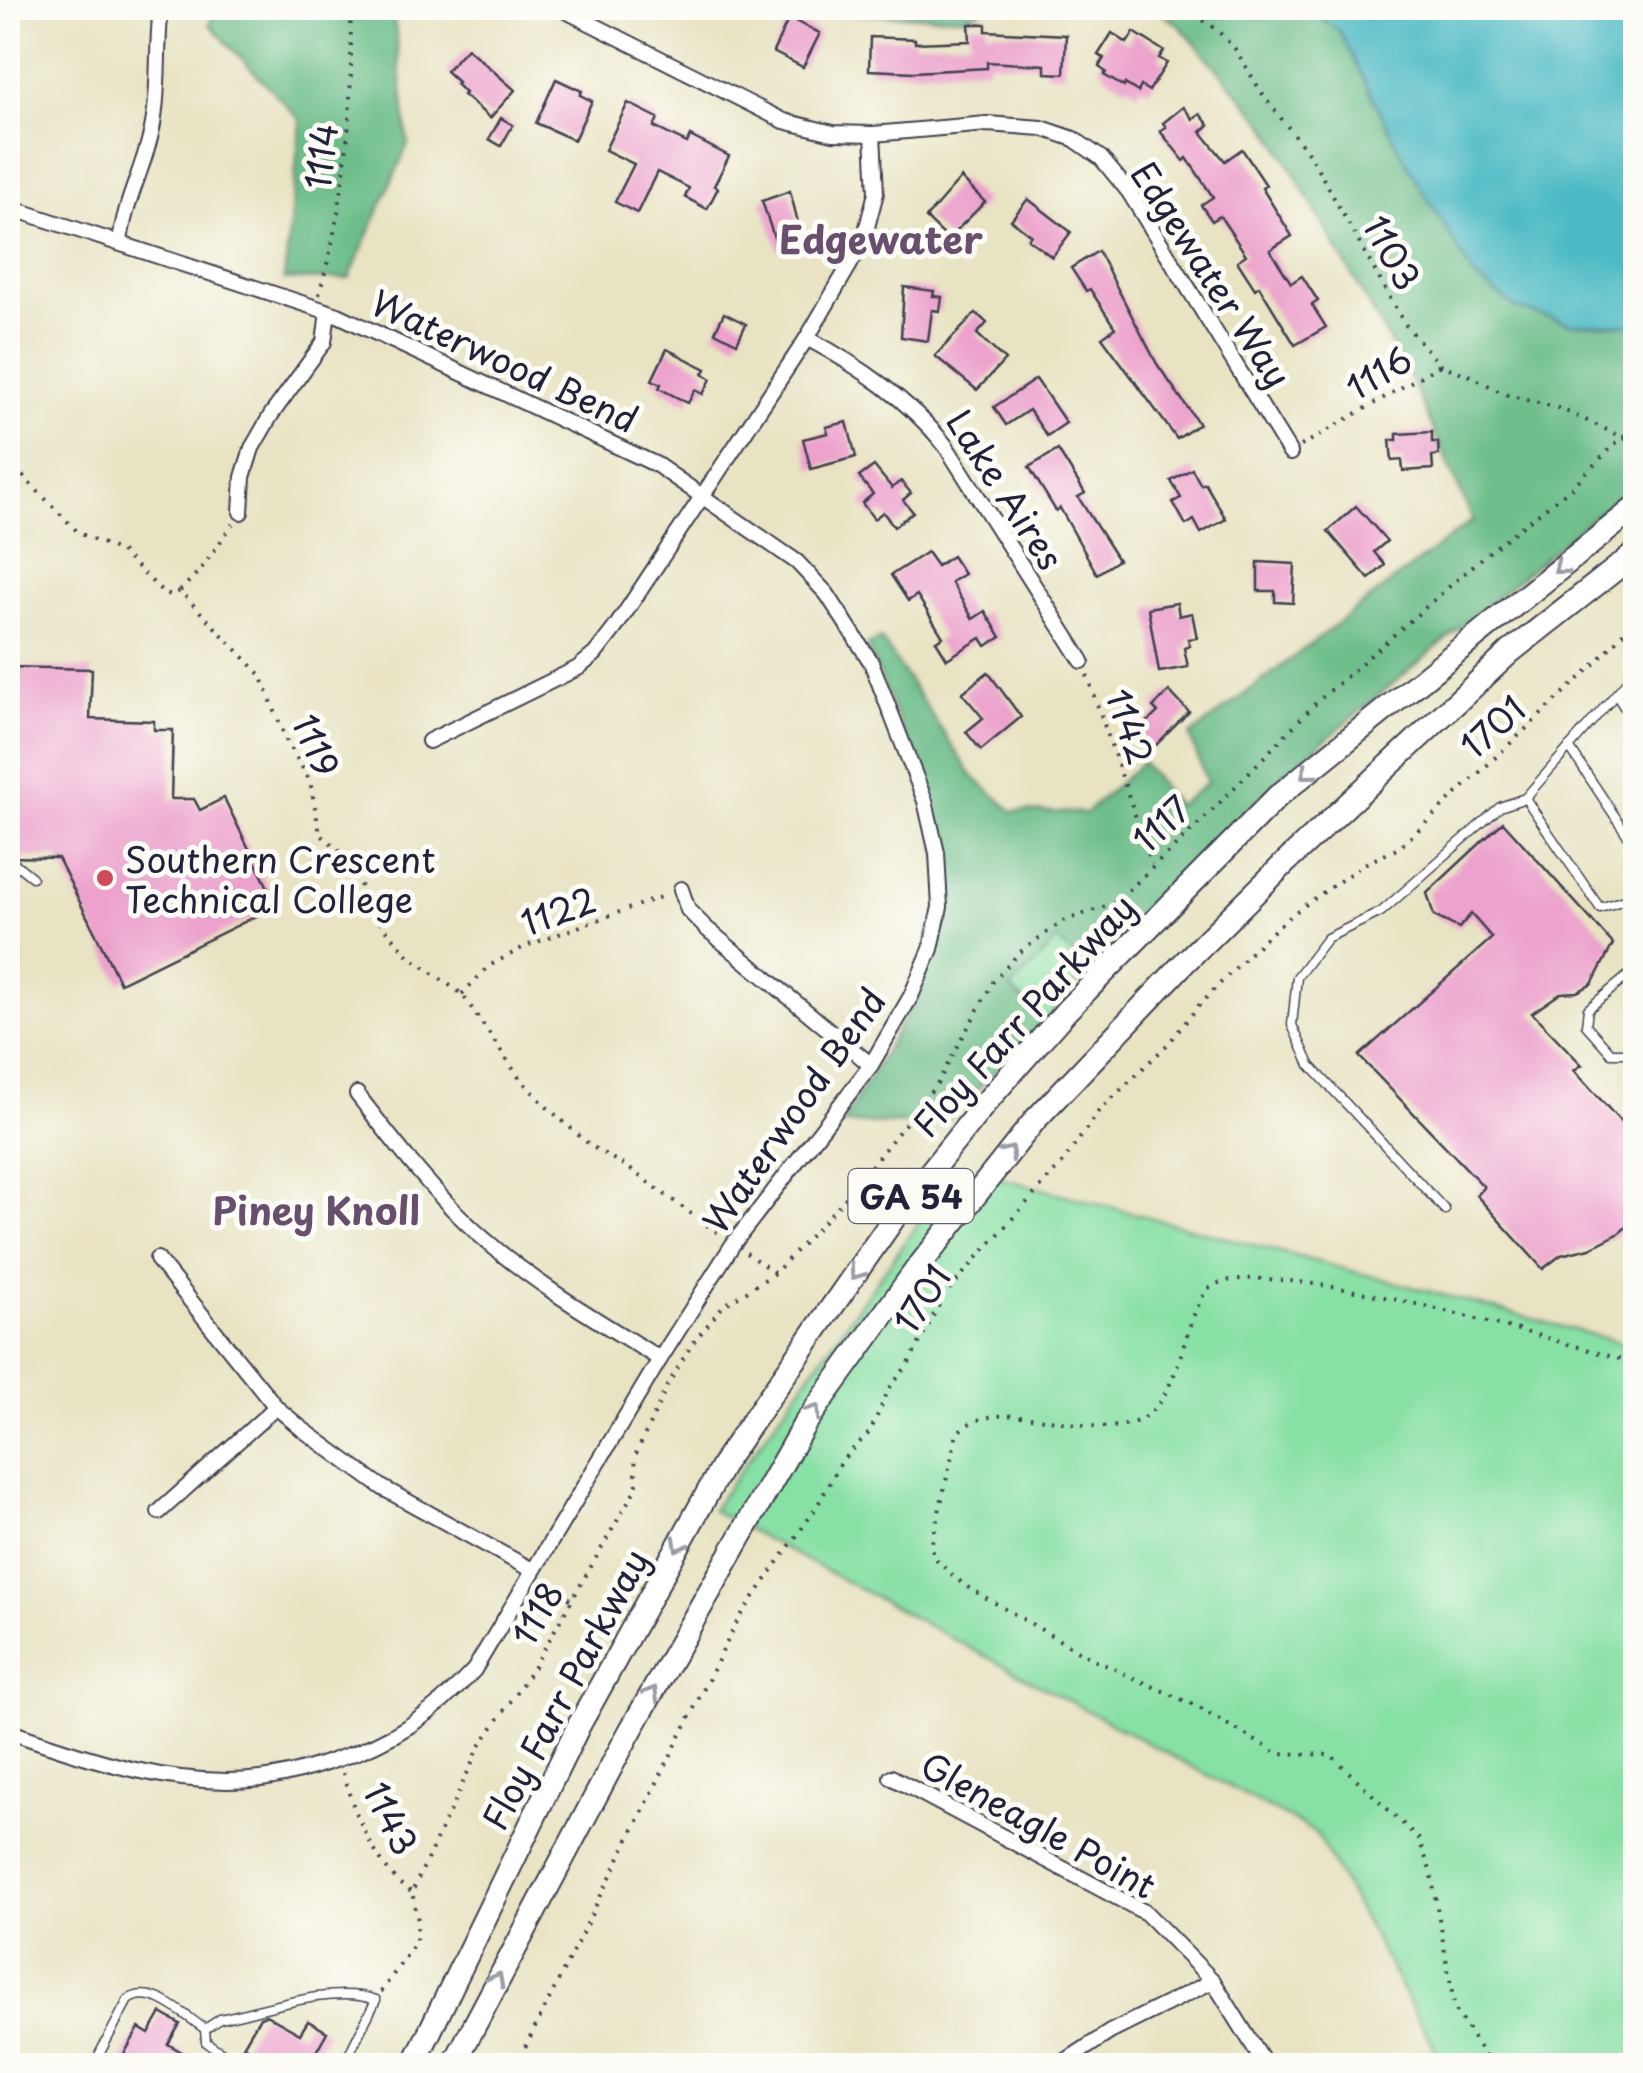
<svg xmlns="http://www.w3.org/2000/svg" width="1643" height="2073" viewBox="0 0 1643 2073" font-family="'Playpen Sans',sans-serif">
	<rect width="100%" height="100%" fill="#fdfcf7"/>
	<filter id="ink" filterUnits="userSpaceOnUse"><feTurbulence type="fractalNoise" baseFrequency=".01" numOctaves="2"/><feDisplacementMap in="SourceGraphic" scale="20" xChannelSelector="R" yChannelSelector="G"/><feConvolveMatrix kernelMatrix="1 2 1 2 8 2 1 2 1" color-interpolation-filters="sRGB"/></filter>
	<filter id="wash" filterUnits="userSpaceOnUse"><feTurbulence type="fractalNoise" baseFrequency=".0048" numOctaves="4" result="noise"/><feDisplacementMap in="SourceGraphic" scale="40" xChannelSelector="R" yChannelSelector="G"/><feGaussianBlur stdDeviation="2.25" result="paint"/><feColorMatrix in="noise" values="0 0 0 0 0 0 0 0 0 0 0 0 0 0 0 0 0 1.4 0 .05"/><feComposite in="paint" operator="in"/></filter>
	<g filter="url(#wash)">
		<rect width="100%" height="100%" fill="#e8e3c2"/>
		<!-- green -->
		<g fill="#87e0a4" stroke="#548170" stroke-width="2.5">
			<path d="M1057,940l32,30 -44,51 -34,-32z"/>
			<path d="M8,955l13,1 -12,146h-1z"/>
			<path d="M959,1167l676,179v719h-191l-128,-232 -604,-323z"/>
		</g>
		<!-- forest -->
		<g fill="#6dbe8a" stroke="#487062" stroke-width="2.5">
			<path d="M214,8h179l15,136 -59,134 -65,2 17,-159 -91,-96z"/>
			<path d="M804,8h183l-22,9 -157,-4z"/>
			<path d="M1141,8h194l300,299v175l-358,298 -188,190 -32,-30 -46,49 34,32 -101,102 -102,1 80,-137 24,-79 -17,-113 -62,-150 14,-6 91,137 40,35 74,2 56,-51 35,44 30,-23 -17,-47 283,-216 -61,-139 -144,-254 -90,-103 -23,-14z"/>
		</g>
		<!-- water -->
		<path fill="#4cbac4" stroke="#376e80" stroke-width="2.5" d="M1307,8h328v317l-64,-1 -55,-16 -41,-31 -69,-115 -67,-131z"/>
		<g id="blocks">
			<!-- building -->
			<g fill="#eca2cc">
				<path d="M789,18l31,15 -17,34 -30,-15z"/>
				<path d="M969,24h17v7l80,4 -2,39 -19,-1v-8l-58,-3v6l-73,4 -45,-2 1,-33 45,2v4l55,-2z"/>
				<path d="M1134,32l30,19 -5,7 8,5 -18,28 -8,-5 -3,6 -13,-8 -1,3 -20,-12 2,-3 -7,-5 5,-9 -6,-3 14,-22 15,10z"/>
				<path d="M467,48l48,42 -25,28 -27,-23 2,-2 -9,-9 2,-2 -12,-11z"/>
				<path d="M556,79l26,12 -2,4 12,6 -18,39 -38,-17z"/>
				<path d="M628,103l30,15 -4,9 33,16 3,-7 39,20 -15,30 4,2 -11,21 -22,-12 4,-9 -32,-16 -20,41 -22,-11 19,-38 -29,-14z"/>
				<path d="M1183,107l10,12 7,-5 9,11 -8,7 24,29 17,-12 24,36 -4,3 30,48 -22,14 21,33 11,-7 16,25 -6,4 14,22 -31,18 -36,-59 -4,3 -18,-28 9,-6 -26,-39 -8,5 -11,-16 12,-8 -26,-39 -3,3 -24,-30 6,-4 -3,-4z"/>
				<path d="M501,118l12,7 -12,21 -12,-7z"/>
				<path d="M961,178l24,24 -37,37 -22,-21z"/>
				<path d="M790,191l13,51 -25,8 -16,-49z"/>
				<path d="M1028,199l43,33 -19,25 -24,-18 3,-4 -20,-15z"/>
				<path d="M1098,251l59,113 42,60 -22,15 -75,-102 13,-9 -25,-39 -4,2 -15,-23z"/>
				<path d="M904,287l30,4 -1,5 9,1 -2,14 -8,-1 -4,31 -27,-4z"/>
				<path d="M724,313l22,11 -9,19 -22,-11z"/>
				<path d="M976,313l11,10 -10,11 28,26 -28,30 -42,-34z"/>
				<path d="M667,349l39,20 -3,5 8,5 -8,15 -8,-4 -7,13 -29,-15 2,-4 -9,-4z"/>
				<path d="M1036,379l30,44 -19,13 -18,-26 -23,15 -12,-18z"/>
				<path d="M847,422l9,35 -45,12 -8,-30 25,-6 -2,-6z"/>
				<path d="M1432,432v10h6l1,13 -7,1 1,13 -30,2 -1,-11 -10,1 -2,-21h7v-6z"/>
				<path d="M1058,450l27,43 -7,4 40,63 -21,14 -37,-66 -4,3 -27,-44z"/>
				<path d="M874,466l18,22 9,-7 10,12 -8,7 10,12 -19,15 -11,-15 -9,7 -12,-16 11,-9 -14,-17z"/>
				<path d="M1192,469l9,16 4,-2 21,36 -25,14 -7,-13 -8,5 -13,-23 8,-4 -10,-17z"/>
				<path d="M1356,506l31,35 -13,11 11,13 -16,14 -41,-48z"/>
				<path d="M927,552l10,14 15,-10 12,18 -13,8 22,37 12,-8 16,26 -15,9 -5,-8 -34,21 -11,-18 7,-4 -26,-42 -9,6 -17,-26z"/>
				<path d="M1258,562l37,2 -2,39 -18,-1v-11h-17z"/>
				<path d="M1177,603l2,13 13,-3 5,25 -9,1 2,7 -6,2 4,19 -29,5 -11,-64z"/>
				<path d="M8,667l84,2 -2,50 64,2v9h19l-2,69h23l6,11 24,-12 53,108 -157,77 -62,-125 -50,-1z"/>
				<path d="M988,672l33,45 -40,33 -15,-18 17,-14 -21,-25z"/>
				<path d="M1169,691l20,21 -36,36 -16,-16 21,-20 -5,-5z"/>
				<path d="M1503,822l110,122 -21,40 -15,8 -16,1 -29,20 50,52 -8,5 46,51 16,-14v112l-18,15 -28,14 -29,7 -18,14 -67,-74 8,-8 -125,-131 133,-118 -21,-24 -12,14 -25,-12 -7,-23z"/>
				<path d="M161,2013l19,11 -12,20 38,22h-89l22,-38 10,6z"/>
				<path d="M266,2015l34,19 8,-13 19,11 -19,34h-29l-36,-20 17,-29z"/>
			</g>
		</g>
	</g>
	<g filter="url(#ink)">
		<use href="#blocks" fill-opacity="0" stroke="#403f4f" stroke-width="2.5"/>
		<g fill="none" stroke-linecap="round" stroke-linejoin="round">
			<!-- lane casing -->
			<g stroke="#403f4f" stroke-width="11">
				<g id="lane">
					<path d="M1616,694l20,33"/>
					<path d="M1569,747l67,101"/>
					<path d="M1525,798l75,110 36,-12"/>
					<path d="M8,865h9l15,12"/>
					<path d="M1636,969l-48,40 -2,16 25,28h17l8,-7"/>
					<path d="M1445,1210l-135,-145 -18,-40 5,-48 30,-39 54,-26 119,-105 25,-9 111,-127"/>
					<path d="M93,2066l35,-66c24,-17 57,16 77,29"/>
					<path d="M242,2066l-36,-24 -1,-13 15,-10c44,-9 114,-35 156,-19l-33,66"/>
				</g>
			</g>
			<!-- street casing -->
			<g stroke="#403f4f" stroke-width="18">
				<g id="street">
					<path d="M562,9l222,112 49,12 40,1 114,-10 55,4 32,11 27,19 28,34 161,261"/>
					<path d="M8,207l330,108 319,150 140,97 30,32 44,68 54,139 12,52 3,54 -9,42 -20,47 -40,69 -138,179 -73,115 -186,311c-40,44 -82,72 -139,90 -23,8 -49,16 -74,19 -85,10 -174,-20 -253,-48"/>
					<path d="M120,243c4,-42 26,-78 33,-119 7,-39 3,-78 8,-116"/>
					<path d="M807,338c52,28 101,61 138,107l137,216"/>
					<path d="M241,512l2,-35 9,-29 19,-33 53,-73 4,-30"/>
					<path d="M429,741l149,-73 17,-14 20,-26 192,-290 56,-96 13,-49 -3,-59"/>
					<path d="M681,889l7,21 19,19 164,136"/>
					<path d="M357,1094c36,47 81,105 126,144 53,47 116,83 177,121"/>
					<path d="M157,1259l119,148 26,22 81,59 149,82"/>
					<path d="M159,1512l117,-105"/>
					<path d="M891,1777l255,136 67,68 53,85"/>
					<path d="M1058,2066l52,-34 103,-51"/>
				</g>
			</g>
			<!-- primary casing -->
			<g stroke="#403f4f" stroke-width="26">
				<g id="primary">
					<path d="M413,2066l165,-339 150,-271 168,-241 91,-114 80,-91 211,-214 358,-289"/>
					<path d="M453,2066l175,-331 176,-310 112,-155 119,-150 149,-157 101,-100 225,-211 126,-99"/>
				</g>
			</g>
			<!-- path -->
			<g stroke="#403f4f" stroke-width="4" stroke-dasharray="2.5 8" stroke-linecap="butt">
				<path d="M1186,8l31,22 18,19 30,49 45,57 94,168 36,42 31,11 33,18 57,15 75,34"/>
				<path d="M319,295c27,-95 35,-189 31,-287"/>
				<path d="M1301,446l139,-81"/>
				<path d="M8,461l71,72 41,18 43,41 8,3 9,-4 81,84 25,65 24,41 10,53 28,24 25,56 38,44 51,36 58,85 28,29 43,38 36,21 95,69"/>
				<path d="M180,591l21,-22 32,-45"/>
				<path d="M1087,675l65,189"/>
				<path d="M462,994l27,-28 37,-20 140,-51"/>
				<path d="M746,1253l29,20"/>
				<path d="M541,1582l31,18"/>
				<path d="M343,1773c8,34 37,103 69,119"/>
				<path d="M381,1992l35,-50 2,-21 -6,-29 68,-146 52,-76 105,-184 -2,-30 32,-70 25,-42 31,-38 52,-33 68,-72 94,-117 56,-102 26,-29 44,-32 52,-18 89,-84 113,-117 172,-150 82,-64 51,-51 14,-8"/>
				<path d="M516,2066l222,-446 78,-112 27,-49 27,-27 19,-43 20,-26 35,-68 120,-134 34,-49 72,-70 30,-38 65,-66 33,-28 66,-46 35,-16 199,-187 38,-43"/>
				<path d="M1491,2066l-36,-57 -24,-136 -12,-34 -88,-84 -54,-2 -85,-49 -98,-44 -130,-75 -26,-23 -7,-15 26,-114c43,-42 123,7 175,-10 44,-15 48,-80 65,-115 3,-6 7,-16 12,-20 48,-39 360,56 427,76"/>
			</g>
			<!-- lane -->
			<use href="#lane" stroke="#fff" stroke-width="8"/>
			<!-- street -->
			<use href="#street" stroke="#fff" stroke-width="14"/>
			<!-- primary -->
			<use href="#primary" stroke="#fff" stroke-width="22"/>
		</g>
		<!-- one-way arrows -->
		<defs><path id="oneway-chevron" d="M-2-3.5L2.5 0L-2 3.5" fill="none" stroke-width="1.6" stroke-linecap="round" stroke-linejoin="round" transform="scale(2.5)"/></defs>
		<g stroke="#9c9ca7">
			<use href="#oneway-chevron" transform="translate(1560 568) rotate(141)"/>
			<use href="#oneway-chevron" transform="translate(1307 773) rotate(141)"/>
			<use href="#oneway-chevron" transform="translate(1009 1152) rotate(-52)"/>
			<use href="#oneway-chevron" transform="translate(856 1273) rotate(125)"/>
			<use href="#oneway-chevron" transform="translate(814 1411) rotate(-54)"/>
			<use href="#oneway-chevron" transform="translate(679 1545) rotate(119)"/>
			<use href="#oneway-chevron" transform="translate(652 1693) rotate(-60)"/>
			<use href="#oneway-chevron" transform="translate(497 1979) rotate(-62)"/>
		</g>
	</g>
	<!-- markers -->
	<circle fill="#d1495b" stroke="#fdfcf7" stroke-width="4" cx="105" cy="878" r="10"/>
	<g text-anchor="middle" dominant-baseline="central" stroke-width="10" stroke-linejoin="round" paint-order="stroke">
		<!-- shield labels -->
		<rect fill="#fdfcf7" stroke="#646373" stroke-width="2.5" x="848.5" y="1169" width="125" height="54" rx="8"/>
		<g font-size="32" font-weight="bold" fill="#22223b">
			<text x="911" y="1196">GA 54</text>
		</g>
		<!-- street labels -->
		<g font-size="35" fill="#22223b" stroke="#fdfcf7">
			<text transform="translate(320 156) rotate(-83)">1114</text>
			<text transform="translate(1393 252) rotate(61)">1103</text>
			<text transform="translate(1212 274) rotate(57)">Edgewater Way</text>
			<text transform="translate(505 360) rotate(25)">Waterwood Bend</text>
			<text transform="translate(1378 372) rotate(-30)">1116</text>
			<text transform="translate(1006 489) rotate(57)">Lake Aires</text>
			<text transform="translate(1131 726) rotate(71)">1142</text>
			<text transform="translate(1492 726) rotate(-42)">1701</text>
			<text transform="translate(317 745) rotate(66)">1119</text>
			<text transform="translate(1161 823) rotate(-43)">1117</text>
			<text transform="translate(558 910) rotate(-20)">1122</text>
			<text transform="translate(1023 1015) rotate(-48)">Floy Farr Parkway</text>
			<text transform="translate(793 1110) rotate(-55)">Waterwood Bend</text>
			<text transform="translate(921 1298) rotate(-57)">1701</text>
			<text transform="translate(536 1613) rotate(-60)">1118</text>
			<text transform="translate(564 1689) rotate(-62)">Floy Farr Parkway</text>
			<text transform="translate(392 1818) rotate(63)">1143</text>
			<text transform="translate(1039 1824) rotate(29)">Gleneagle Point</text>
		</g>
		<!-- poi labels -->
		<g font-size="35" fill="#22223b" stroke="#fdfcf7" text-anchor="start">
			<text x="125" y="858">Southern Crescent<tspan x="125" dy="40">Technical College</tspan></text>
		</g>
		<!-- neighbourhood labels -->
		<g font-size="38" font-weight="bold" fill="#694f6e" stroke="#fdfcf7">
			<text x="881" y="238">Edgewater</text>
			<text x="316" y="1209">Piney Knoll</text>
		</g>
	</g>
	<!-- margin -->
	<rect width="1643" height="2073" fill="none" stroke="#fdfcf7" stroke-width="40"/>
</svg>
